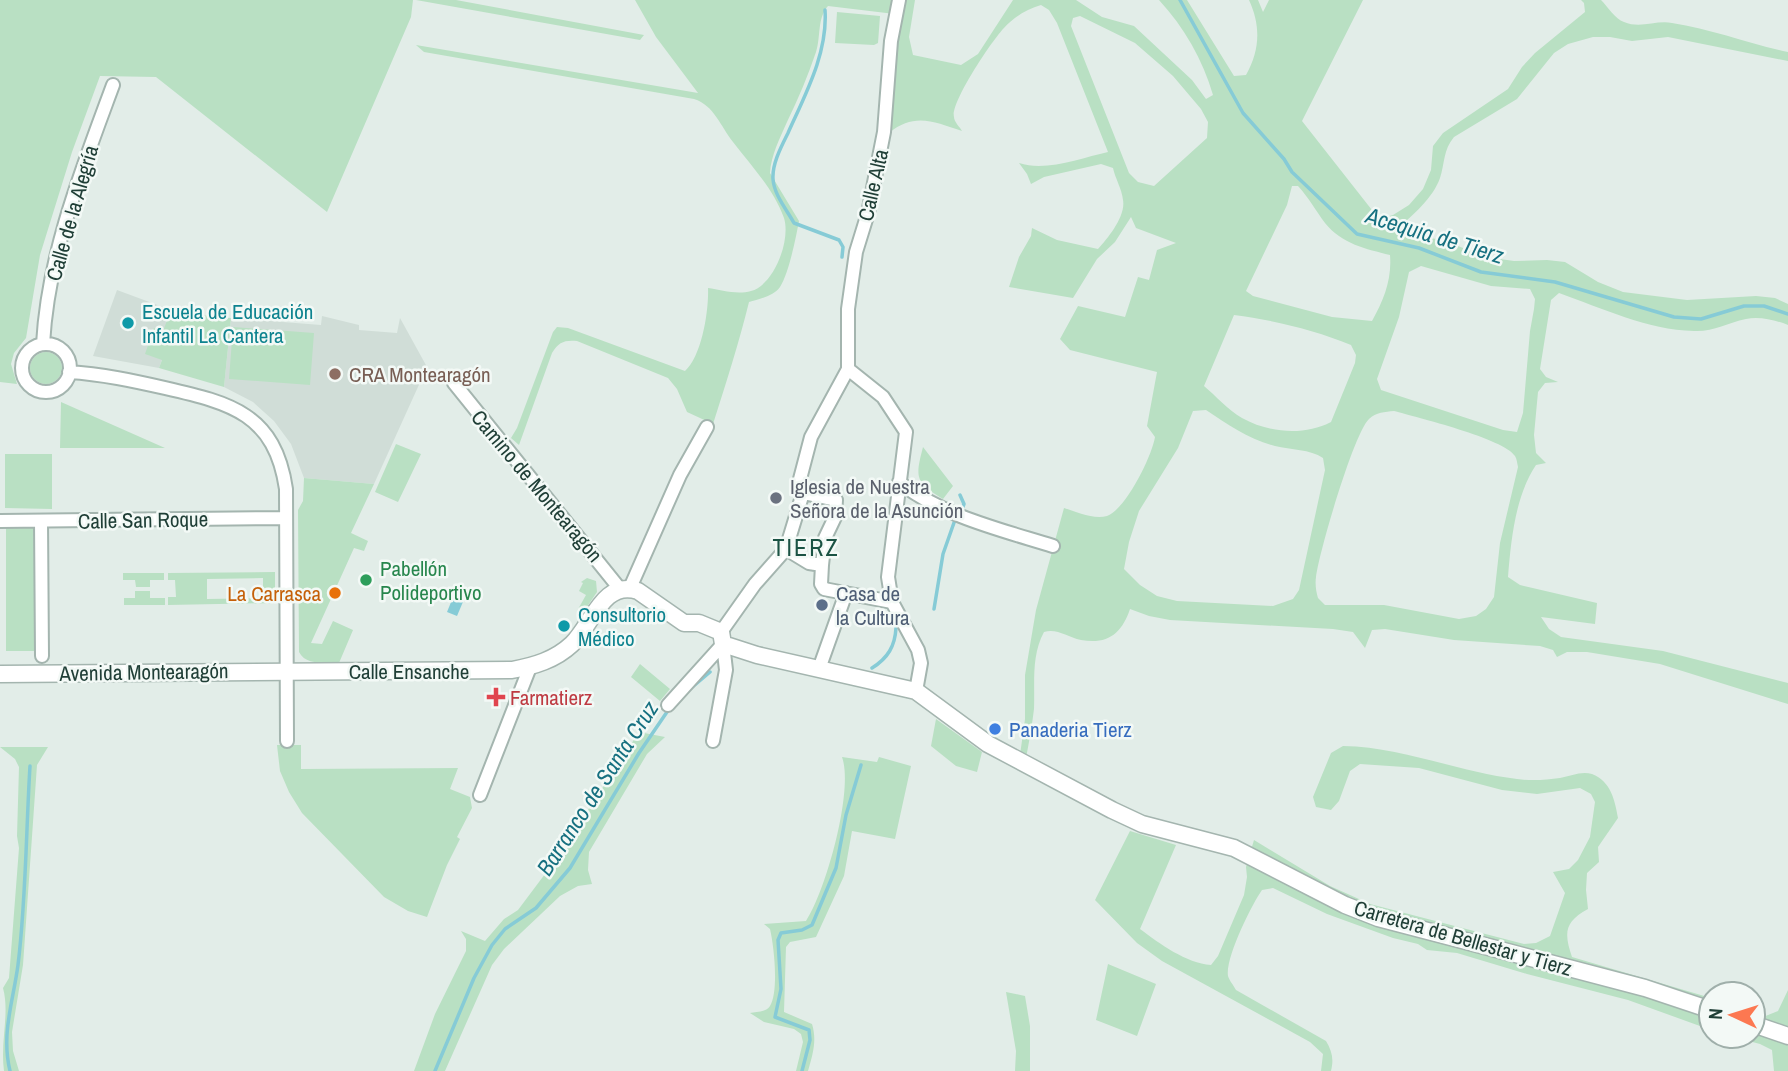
<svg xmlns="http://www.w3.org/2000/svg" width="1788" height="1071" font-family="'Archivo Narrow',sans-serif">
<rect width="100%" height="100%" fill="#e2ede8"/>
<path fill="#d0ddd7" d="M117 290 179 313 159 368 93 356Z
M322 316 359 325V330L397 333 400 318 427 367 374 484 304 478 291 444 274 421 253 402 224 387 231 318 321 325Z"/>
<path fill="#b9e0c3" fill-rule="evenodd" d="M0 0H413L411 17 327 212 156 77 100 76 72 152 40 255 26 338 14 353 11 364 17 384 0 382Z
M416 0H456L644 35 640 40Z
M635 0H915L909 37 913 55 961 65 978 54 1013 0H1076L1102 17 1134 26 1192 80 1206 99 1213 95C1203 60 1184 27 1159 0H1187L1234 76 1246 75C1260 50 1261 26 1249 0H1258L1263 12 1269 0H1363L1302 121 1379 219 1393 215 1409 205 1423 189 1431 170 1433 146 1443 133 1508 89 1522 67 1535 53 1585 12 1584 3 1581 0H1601C1608 7 1615 19 1624 22 1640 29 1656 20 1672 23 1712 29 1749 44 1788 52V61L1668 37 1632 41 1610 37H1593L1568 44 1554 53 1517 99 1454 137C1443 150 1445 163 1440 178 1433 198 1413 215 1397 229L1424 238 1440 239 1486 257 1514 261 1547 260 1565 262 1598 282 1623 292 1687 300 1756 296 1775 298 1788 304V325C1775 320 1759 316 1746 319 1727 323 1713 332 1694 331 1647 330 1602 308 1559 293L1551 300 1540 369 1546 377 1558 382 1545 383 1538 392 1534 435 1536 453 1546 463 1536 465C1515 496 1511 541 1508 577L1520 585 1597 603 1595 624 1541 617 1549 629 1561 637 1663 651 1788 683V704L1660 664 1587 652H1567L1557 657 1553 650 1540 646 1454 640 1385 629 1372 630 1365 648 1353 632 1333 629 1170 620 1149 616 1130 609C1122 633 1108 645 1081 640 1067 637 1057 628 1044 632 1031 656 1035 683 1034 709 1032 726 1029 742 1026 758L1020 755 1025 719V675L1036 610 1064 508C1077 512 1094 520 1107 516 1126 509 1152 456 1155 437L1147 426 1157 372 1070 350 1060 339 1078 306 1125 317 1138 277 1149 280 1157 250 1176 243 1136 228 1131 217 1115 242 1097 259 1073 298 1009 287 1019 257 1031 236 1032 228 1057 240 1098 249C1108 238 1126 216 1123 200 1122 189 1115 178 1113 168L1101 164 1044 177 1031 184 1027 174 1019 163C1046 172 1081 158 1108 152L1057 23 1049 10 1041 5C1027 9 1014 17 1004 28 993 39 950 103 954 117 954 122 960 127 962 131 934 122 915 112 889 133L895 55 903 15 828 6C817 18 821 37 816 52 808 76 798 99 787 122 780 138 771 155 770 173L799 221C796 237 789 273 780 287 774 296 759 299 749 302 739 343 726 383 713 424L687 412 677 389 668 378 577 341C564 340 559 342 552 353L519 445 511 438 517 428 553 332 557 327 568 328 685 371C702 356 709 310 708 288 721 290 737 295 751 291 774 285 791 240 784 218 773 188 752 167 733 142 721 127 714 105 694 99L424 52 416 45 698 93 656 37ZM1080 16 1135 43 1173 76 1201 109 1208 122 1207 138 1154 186 1138 182 1129 173 1071 26 1073 18ZM1292 186H1298C1309 198 1316 211 1325 223 1342 244 1366 249 1390 255 1392 279 1384 300 1372 321L1332 317 1253 296 1246 291 1287 205ZM1421 266 1491 286 1530 289 1535 299 1534 309 1530 331 1523 413 1517 432 1503 430 1381 390 1377 379 1399 317 1409 272ZM1234 315C1273 320 1315 330 1351 345L1356 355 1355 363 1331 422C1304 436 1269 433 1242 418 1228 410 1216 396 1204 386ZM1206 410C1228 425 1249 439 1275 446 1291 450 1310 449 1323 458L1325 470 1299 590 1293 599 1273 606 1177 601 1157 596 1140 585 1124 569 1129 542 1139 511 1178 448 1193 411ZM1394 411C1416 417 1505 439 1515 456 1517 459 1517 463 1518 467L1500 543 1494 597 1486 609 1476 616 1459 619 1384 605H1325L1318 598C1316 591 1315 584 1316 577 1319 552 1354 433 1369 419 1376 412 1385 412 1394 411Z
M837 12 880 16 878 43 874 45 835 43Z
M171 310 179 313 231 318 224 387 159 368 162 360 145 354 154 328 163 331Z
M233 327 314 333 310 385 229 379Z
M30 368a16 16 0 1 1 32 0a16 16 0 1 1-32 0Z
M61 402 165 448H60Z
M396 444 421 454 398 502 375 492Z
M923 447 953 486 943 499C915 482 915 478 923 447Z
M5 454H52V509L5 508Z
M304 478 374 484 351 533 368 541 364 551 354 548 311 643 322 644 333 621 353 630 339 663C325 662 306 666 299 652L298 510 303 501Z
M35 527V651H6V528Z
M275 572V603L168 605V597H176L175 580H168V573ZM263 578V598L207 599V579Z
M123 573H164V580H150V587H136L135 580H123Z
M587 578 596 581 597 592 582 614 577 611 586 595 579 591 583 583 581 582Z
M135 591H150V598H165V605H124V598H135Z
M640 664 670 689 660 701 631 677Z
M936 719 982 752 977 772 956 766 931 746Z
M639 732 665 737 647 754 589 852 588 870 592 884 578 886 560 896 504 949 492 965 445 1071H414L435 1014 466 951V939L461 931 485 941 504 919 518 910 554 862Z
M277 745H301V769L458 768 450 789 470 797 472 808 457 837 460 839 447 865 427 917 408 911 384 897 302 813 289 792 280 771Z
M1343 746C1403 747 1458 772 1517 779 1531 781 1546 780 1560 778 1571 776 1581 771 1592 774 1611 781 1615 801 1618 818L1598 847 1599 862 1587 873 1586 890 1588 909C1564 922 1564 933 1572 957L1711 998V1030L1628 1000 1527 974 1457 953 1427 950 1418 944 1393 938 1327 914 1273 888 1262 890C1252 904 1225 958 1228 976 1229 980 1234 986 1236 990L1326 1041C1332 1051 1334 1059 1331 1071H1321L1323 1054 1310 1042 1162 961 1137 943 1095 900 1130 831 1176 845 1140 929C1160 944 1186 963 1211 965L1218 956 1244 895 1247 877 1246 867 1254 840 1330 886 1370 904 1524 944 1536 943 1550 936 1565 893 1553 872 1569 869 1578 860 1590 837 1595 802 1591 794 1580 788 1537 794 1502 790 1419 768 1360 764 1350 771 1339 801 1331 810 1316 807 1313 797 1331 753Z
M0 747H48L37 765 23 965 12 1032 13 1051 19 1071H4C0 1040 10 1014 3 988L9 978 19 848 17 836 19 767 15 759Z
M842 757 877 762 879 757 911 766 895 839 852 831 844 876 816 937 790 942 786 947 784 1012 812 1024C817 1040 813 1054 808 1071H796L803 1042 801 1034 794 1029 764 1022 750 1013C756 1012 767 1012 770 1006 779 991 774 946 770 929L764 924 806 921C826 891 854 790 842 757Z
M1108 964 1156 984 1137 1036 1096 1020Z
M1788 990V1071H1774L1772 1050 1760 1044 1730 1036H1753V1013L1763 1017 1778 1011Z
M1006 992 1025 996 1030 1026V1071H1015L1016 1051Z"/>
<path fill="#86cbd6" d="M458 585 468 590 457 616 447 612Z"/>
<g fill="none" stroke-linecap="round" stroke-linejoin="round">
<path stroke="#86cbd6" stroke-width="3.5" d="M1180 0 1243 113 1284 159 1292 172 1357 234 1419 248 1481 272 1555 282 1674 317 1701 319 1744 306H1764L1788 314
M825 10C828 53 805 95 788 133 781 147 772 164 773 179 774 195 787 210 794 223L839 240 843 247 842 257
M960 495 964 504 962 509
M934 609 943 554 956 517
M872 668C888 658 895 646 896 628
M690 689 710 672
M10 1071C1 1034 13 1002 18 965 26 901 26 831 30 766
M435 1071 474 978 492 945 505 929 536 908 570 868 639 753 669 709
M802 1071 810 1040 809 1030 775 1017 781 989 778 940 781 933 802 930 812 925 836 868 846 815 861 765"/>
<defs>
<path id="minor" d="M43 344C48 254 82 169 113 85
M22 368a24 24 0 1 1 48 0a24 24 0 1 1-48 0Z
M848 369 883 397 906 432 888 577 892 602 918 650 921 663 916 691
M69 372C102 374 134 381 165 388 231 403 275 414 286 489L287 741
M454 383 620 589
M899 482C942 516 1002 530 1053 546
M0 521 286 518
M41 521 42 656
M786 549 803 493 799 485 800 479 811 437 848 369V309L856 252 868 213 884 132 891 41 899 0
M786 549 809 563 822 565 825 538 835 517 836 500 803 493
M822 565 821 584 824 589 892 602
M630 588 680 475 707 427
M721 632 755 584 786 549
M819 669 846 593
M668 705 723 644
M713 741 726 670 723 644
M480 795 530 667"/>
<path id="tertiary" d="M0 674 512 670C534 666 555 660 572 644 592 625 603 579 638 591L684 623H699L721 632 723 644 757 655 916 691 988 744 1112 810 1142 824 1234 848 1345 905 1378 918 1645 988 1711 1010
M1753 1024 1788 1036"/>
</defs>
<use href="#minor" stroke="#a4b5af" stroke-width="16"/>
<use href="#tertiary" stroke="#a4b5af" stroke-width="19"/>
<use href="#minor" stroke="#fff" stroke-width="12"/>
<use href="#tertiary" stroke="#fff" stroke-width="16"/>
</g>
<g fill="#0f9aa8" stroke="#f3f9f6" stroke-width="2.5">
<circle cx="128" cy="323" r="7"/>
<circle cx="564" cy="626" r="7"/>
</g>
<circle fill="#8d6e63" stroke="#f3f9f6" stroke-width="2.5" cx="335" cy="374" r="7"/>
<circle fill="#6b7280" stroke="#f3f9f6" stroke-width="2.5" cx="776" cy="498" r="7"/>
<circle fill="#2e9e5b" stroke="#f3f9f6" stroke-width="2.5" cx="366" cy="580" r="7"/>
<circle fill="#e8710a" stroke="#f3f9f6" stroke-width="2.5" cx="335" cy="593" r="7"/>
<circle fill="#5c6f8a" stroke="#f3f9f6" stroke-width="2.5" cx="822" cy="605" r="7"/>
<path fill="#e0444e" stroke="#f3f9f6" stroke-width="2.5" d="M492.5 686.5h7v7h7v7h-7v7h-7v-7h-7v-7h7z"/>
<circle fill="#3f7fe0" stroke="#f3f9f6" stroke-width="2.5" cx="995" cy="729" r="7"/>
<g text-anchor="middle" dominant-baseline="central" stroke-width="5" stroke-linejoin="round" paint-order="stroke">
<g font-size="21" fill="#203f37" stroke="#f3f9f6">
<text transform="translate(873 185) rotate(-77)">Calle Alta</text>
<text transform="translate(72 213) rotate(-74)">Calle de la Alegría</text>
<text transform="translate(537 486) rotate(50)">Camino de Montearagón</text>
<text transform="translate(143 520) rotate(-1)">Calle San Roque</text>
<text x="409" y="671">Calle Ensanche</text>
<text transform="translate(144 672) rotate(-1)">Avenida Montearagón</text>
<text transform="translate(1463 938) rotate(16)">Carretera de Bellestar y Tierz</text>
</g>
<g font-size="21" fill="#0d838f" stroke="#f3f9f6" text-anchor="start">
<text x="142" y="311">Escuela de Educación<tspan x="142" dy="24">Infantil La Cantera</tspan></text>
<text x="578" y="614">Consultorio<tspan x="578" dy="24">Médico</tspan></text>
</g>
<g font-size="21" fill="#785e54" stroke="#f3f9f6" text-anchor="start">
<text x="349" y="374">CRA Montearagón</text>
</g>
<g font-size="21" fill="#5b616d" stroke="#f3f9f6" text-anchor="start">
<text x="790" y="486">Iglesia de Nuestra<tspan x="790" dy="24">Señora de la Asunción</tspan></text>
</g>
<g font-size="21" fill="#27864d" stroke="#f3f9f6" text-anchor="start">
<text x="380" y="568">Pabellón<tspan x="380" dy="24">Polideportivo</tspan></text>
</g>
<g font-size="21" fill="#c56008" stroke="#f3f9f6" text-anchor="end">
<text x="321" y="593">La Carrasca</text>
</g>
<g font-size="21" fill="#4e5e75" stroke="#f3f9f6" text-anchor="start">
<text x="836" y="593">Casa de<tspan x="836" dy="24">la Cultura</tspan></text>
</g>
<g font-size="21" fill="#be3a42" stroke="#f3f9f6" text-anchor="start">
<text x="510" y="697">Farmatierz</text>
</g>
<g font-size="21" fill="#366cbe" stroke="#f3f9f6" text-anchor="start">
<text x="1009" y="729">Panaderia Tierz</text>
</g>
<g font-size="23" font-style="italic" fill="#167080" stroke="#f3f9f6">
<text transform="translate(1435 235) rotate(17)">Acequia de Tierz</text>
<text transform="translate(597 788) rotate(-57)">Barranco de Santa Cruz</text>
</g>
<g font-size="24" letter-spacing="2" fill="#1b5344" stroke="#f3f9f6">
<text x="806" y="547">TIERZ</text>
</g>
</g>
<g transform="translate(1732 1015) rotate(274)"><circle r="33" fill="#f3f9f6" stroke="#9fafaa" stroke-width="2"/>
<path d="M0-5L12 26L0 18L-12 26Z" fill="#fc7851"/>
<text y="-10" font-size="19" font-weight="bold" text-anchor="middle" fill="#203f37">N</text>
</g>
</svg>
